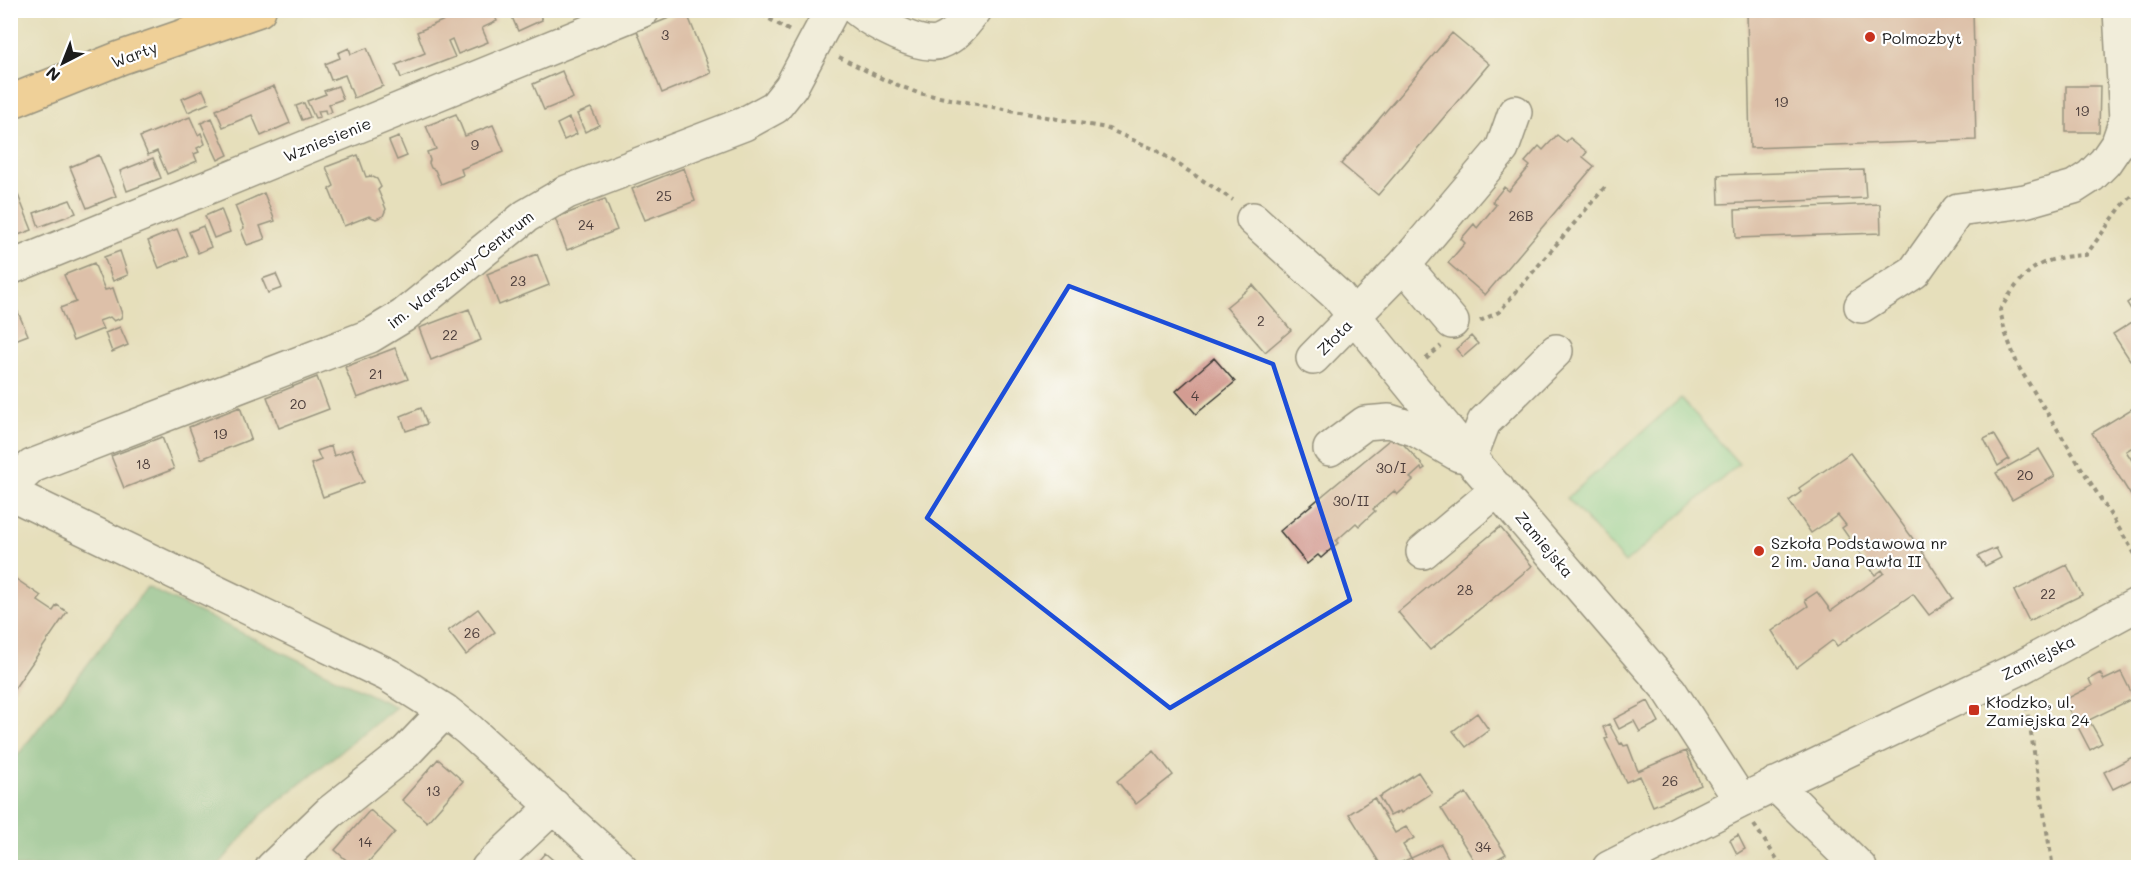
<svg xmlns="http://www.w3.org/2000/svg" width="2149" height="878" font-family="Mali,sans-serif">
<rect width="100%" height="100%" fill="#fff"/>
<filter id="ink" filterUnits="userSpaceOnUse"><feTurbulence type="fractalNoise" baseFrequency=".0167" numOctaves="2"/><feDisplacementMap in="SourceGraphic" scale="12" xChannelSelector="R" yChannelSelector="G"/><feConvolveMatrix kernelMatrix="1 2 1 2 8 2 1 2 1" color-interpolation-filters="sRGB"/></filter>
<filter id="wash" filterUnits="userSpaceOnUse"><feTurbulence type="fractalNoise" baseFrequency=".008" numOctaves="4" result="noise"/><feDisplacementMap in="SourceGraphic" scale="24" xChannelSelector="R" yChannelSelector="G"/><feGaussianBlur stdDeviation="1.35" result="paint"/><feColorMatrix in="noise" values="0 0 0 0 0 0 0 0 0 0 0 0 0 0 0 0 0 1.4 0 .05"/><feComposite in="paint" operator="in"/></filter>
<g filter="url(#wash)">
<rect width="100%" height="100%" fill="#e6dfbb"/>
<path fill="#80d99e" stroke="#4e7a5d" stroke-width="1.5" d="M1681 398 1739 464 1625 563 1567 498Z"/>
<path fill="#68b985" stroke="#426a50" stroke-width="1.5" d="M147 587 396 707 260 816 217 867H11V764Z"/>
<g id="blocks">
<path fill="#d39c92" d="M467 10H492L497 21 482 28 488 42 458 54 452 39 448 41 455 57 401 78 396 65 425 53 417 32Z
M527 10H538L542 20 518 31 512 17Z
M1747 10H1973L1976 140 1750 148Z
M686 11 711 73 662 93 637 31Z
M1452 33 1489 64 1378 195 1341 164Z
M349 48 351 54 367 48 383 86 354 98 345 75 331 80 325 64 340 58 338 53Z
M562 71 573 98 544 110 533 84Z
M274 86 290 123 261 136 252 115 223 127 216 110Z
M338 86 343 99 329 104 332 112 326 114 325 110 318 111 320 117 315 118 307 101 326 94 324 91Z
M2066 86H2100L2099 132H2066Z
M203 90 209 103 188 112 182 99Z
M304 103 310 117 302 120 296 106Z
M591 108 599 125 585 132 577 114Z
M456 114 465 136 493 125 504 151 461 169 463 175 441 184 435 170 431 168 429 163 430 160 427 152 436 149 426 126Z
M190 117 198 135 201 133 205 144 197 148 199 152 194 154 197 161 167 174 157 151 148 155 140 137Z
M212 118 228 155 218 160 201 123Z
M569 118 577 134 564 140 557 124Z
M1557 135 1566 142 1570 138 1587 152 1583 157 1594 166 1485 295 1448 263 1465 243 1461 239 1474 224 1477 228 1496 205 1492 202 1504 187 1509 191 1530 166 1525 162 1539 146 1543 150Z
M399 137 407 156 397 160 389 141Z
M99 155 116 196 87 208 70 167Z
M358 155 366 177 371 176 377 179 381 187 378 190 386 209 383 216 376 219 369 216 344 226 329 189 334 186 326 167Z
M153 158 161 178 127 191 120 171Z
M684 168 695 201 645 220 632 189Z
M1864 170 1866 198 1719 204 1718 175Z
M16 190 32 230 10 238V193Z
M264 193 275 221 260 226 265 239 247 245 241 230 244 228 235 206Z
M605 199 617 230 567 250 555 218Z
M70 200 76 213 39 227 34 213Z
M1880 204 1881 233 1736 238 1735 210Z
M221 209 230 232 214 238 205 216Z
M203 226 211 247 198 253 189 232Z
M177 229 188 256 159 268 148 241Z
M120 251 128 275 113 281 104 257Z
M537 254 549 285 499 305 487 274Z
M94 263 105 290 113 288 122 314 121 318 114 321 110 317 99 321 103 329 73 341 60 308 76 302 64 275Z
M276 274 282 288 268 293 262 279Z
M1253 285 1291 330 1265 352 1226 307Z
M10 294 28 335 10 342Z
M2138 295V354L2130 360 2113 334 2137 319 2127 303Z
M469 309 481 340 431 360 419 328Z
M120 327 128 345 112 352 105 333Z
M1471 336 1478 344 1463 357 1456 349Z
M395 348 408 379 357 398 345 367Z
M1214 358 1235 382 1196 414 1176 391Z
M317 377 329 409 279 428 267 397Z
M240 407 251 439 201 459 189 427Z
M421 408 427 424 406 431 401 416Z
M2133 408 2138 417V444L2126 451 2138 470V507L2092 433Z
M1994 434 2009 459 1998 466 1984 439Z
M1395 435 1425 468 1422 470 1421 468 1410 478 1413 480 1397 495 1394 491 1373 509 1375 511 1359 526 1356 523 1336 541 1338 543 1321 558 1318 555 1307 564 1280 531Z
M162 437 174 469 124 488 111 456Z
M331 446 334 456 352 449 364 482 323 497 311 464 321 460 317 451Z
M2039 449 2055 476 2012 500 1996 473Z
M1850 453 1919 547 1953 598 1929 615 1913 594 1837 646 1833 640 1796 668 1772 631 1808 606 1805 600 1817 592 1831 611 1884 573 1882 570 1875 575 1842 528 1846 525 1838 515 1811 533 1789 501 1801 492 1799 488Z
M1500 527 1532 566 1430 650 1398 612Z
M1996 548 2001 558 1985 566 1978 556Z
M2067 565 2082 595 2029 621 2014 591Z
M10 575 41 596 38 601 53 611 57 605 67 612 10 695Z
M478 609 495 632 466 655 448 631Z
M2121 672 2134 698 2089 720 2102 743 2090 750 2064 700 2092 686 2089 679 2100 673 2104 680Z
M1648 701 1659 722 1640 732 1634 721 1619 729 1614 719Z
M1477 713 1489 730 1466 747 1453 731Z
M1609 724 1620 744 1622 743 1624 746 1628 745 1638 771 1686 751 1701 785 1653 806 1640 776 1626 782 1605 739 1608 738 1603 727Z
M1154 751 1173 775 1136 804 1117 781Z
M2138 754V784L2135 778 2113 789 2104 772Z
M438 759 463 781 427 822 402 800Z
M1418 772 1432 793 1401 813 1400 811 1390 816 1379 797Z
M1466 793 1506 854 1484 867H1478L1441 808Z
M1374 798 1395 833 1406 827 1414 838 1403 845 1411 858 1391 867H1382L1349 814Z
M370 810 395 832 364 867H354L335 850Z
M1738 835 1745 849 1737 854 1730 840Z
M1441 844 1453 867H1416L1411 858Z
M545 853 561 867H533Z"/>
</g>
</g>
<g filter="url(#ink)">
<use href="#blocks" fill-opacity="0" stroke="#3a3934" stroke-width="1.5"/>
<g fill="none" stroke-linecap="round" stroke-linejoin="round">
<defs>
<path id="minor" d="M858 10C873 22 922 50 940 42 956 36 965 23 975 10
M1253 219 1338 296 1470 458 1670 691 1741 801
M1404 265 1452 322
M10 268 643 10
M1861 306 1914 272 1958 210 2025 201 2074 187 2091 176 2105 162 2118 143 2126 120 2120 10
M1313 358 1404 265 1502 149 1515 112
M1330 449 1365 423 1389 421 1414 429 1459 455
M1470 458 1484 422 1556 351
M10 487 32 466 370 336 403 316 526 216 567 192 744 124 775 107 791 87 832 10
M10 493 388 675 445 711 469 730 621 868
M1423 552 1498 489
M1775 784 1860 868
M272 868 329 813 406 752 445 711
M488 868 554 806
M1609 868 1741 801 2016 670 2138 604"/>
<path id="major" d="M10 102 120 58 259 10"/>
</defs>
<use href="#minor" stroke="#3a3934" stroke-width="36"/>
<use href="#major" stroke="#3a3934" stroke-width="36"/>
<path stroke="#3a3934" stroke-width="4" stroke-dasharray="4.5 4.5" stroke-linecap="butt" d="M754 10 790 31
M839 57 885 80 918 93 1106 128 1156 150 1233 200
M2138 190 2121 207 2086 255C2038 257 2024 270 2000 310L2005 332 2018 366 2138 559
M1480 321 1499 312 1605 187
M1426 359 1441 346
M2025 697 2053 868
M1754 825 1779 862 1785 868"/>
<use href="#minor" stroke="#fff" stroke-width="33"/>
<use href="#major" stroke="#fabe6d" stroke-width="33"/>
</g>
</g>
<path d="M0 0H2149V878H0ZM1069 286 1273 364 1350 600 1170 708 927 518Z" fill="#e6dfbb" fill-opacity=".55" fill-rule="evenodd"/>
<path fill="none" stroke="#1d4ed8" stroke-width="4.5" stroke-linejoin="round" d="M1069 286 1273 364 1350 600 1170 708 927 518Z"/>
<g fill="#c8321e" stroke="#fff" stroke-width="2">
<circle cx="1870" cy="37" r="6"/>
<circle cx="1759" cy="551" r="6"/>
<rect x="1968" y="704" width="12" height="12" rx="3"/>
</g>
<g text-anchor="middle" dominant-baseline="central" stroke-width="4.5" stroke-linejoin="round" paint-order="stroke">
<g font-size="14" fill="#4a3c3a">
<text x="665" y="34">3</text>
<text x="1781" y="101">19</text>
<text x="2082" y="110">19</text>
<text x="475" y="144">9</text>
<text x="664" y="195">25</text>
<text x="1521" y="215">26B</text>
<text x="586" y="224">24</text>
<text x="518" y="280">23</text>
<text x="1261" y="320">2</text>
<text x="450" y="334">22</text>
<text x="376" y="373">21</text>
<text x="1195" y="395">4</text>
<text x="298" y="403">20</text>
<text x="220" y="433">19</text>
<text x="143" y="463">18</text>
<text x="1391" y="467">30/I</text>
<text x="2025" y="474">20</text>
<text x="1351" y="500">30/II</text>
<text x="1465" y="589">28</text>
<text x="2048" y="593">22</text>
<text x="472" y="632">26</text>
<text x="1670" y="780">26</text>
<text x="433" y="790">13</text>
<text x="365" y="841">14</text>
<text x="1483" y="846">34</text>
</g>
<g font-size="16" fill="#1c1c1c" stroke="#fff" text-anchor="start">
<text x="1882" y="37">Polmozbyt</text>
<text x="1771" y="542">Szkoła Podstawowa nr<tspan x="1771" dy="18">2 im. Jana Pawła II</tspan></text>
<text x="1986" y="701">Kłodzko, ul.<tspan x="1986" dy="18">Zamiejska 24</tspan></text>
</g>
<g font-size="16" fill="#1c1c1c" stroke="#fff">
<text transform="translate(134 54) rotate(-20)">Warty</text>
<text transform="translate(327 139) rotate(-22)">Wzniesienie</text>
<text transform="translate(460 269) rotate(-38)">im. Warszawy-Centrum</text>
<text transform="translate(1334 337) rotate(-46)">Złota</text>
<text transform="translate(1545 544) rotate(50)">Zamiejska</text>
<text transform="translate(2038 657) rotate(-27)">Zamiejska</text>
</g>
</g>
<rect width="2149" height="878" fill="none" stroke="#fff" stroke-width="36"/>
<g transform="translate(63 63) rotate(222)" stroke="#ffffff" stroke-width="4.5" paint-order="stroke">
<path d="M0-4.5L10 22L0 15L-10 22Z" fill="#1c1c1c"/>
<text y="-9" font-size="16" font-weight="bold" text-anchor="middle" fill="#1c1c1c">N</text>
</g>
</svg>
